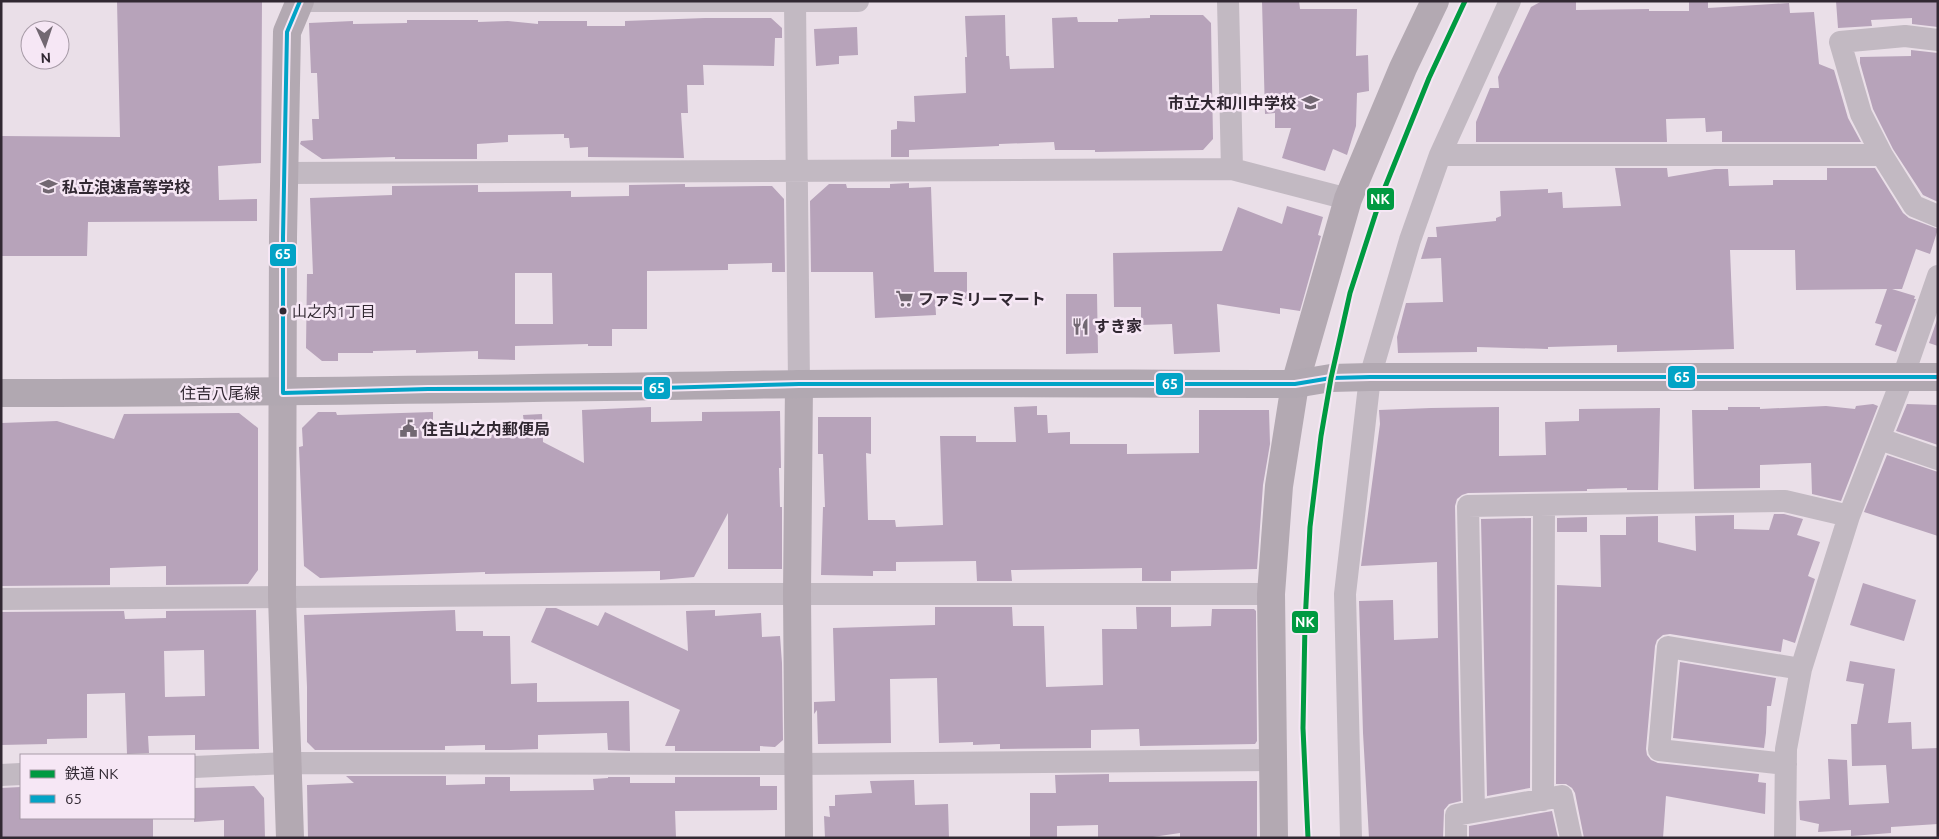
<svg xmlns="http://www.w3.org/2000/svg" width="1939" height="839" font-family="Ubuntu,'Noto Sans JP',sans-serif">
<rect width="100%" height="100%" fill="#eadfe8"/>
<path fill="#b7a3ba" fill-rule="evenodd" d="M117 1H262L261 163 218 166 219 200 257 199V221L88 222 87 256H1V136L120 137Z
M1262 1H1299L1300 9H1357L1356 56 1368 55 1369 91 1357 93 1356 126 1347 155 1333 149 1325 171 1282 158 1291 128H1275V113L1265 114Z
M1542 1H1576V10L1649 9V11H1689V1H1708V8L1789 3 1790 13 1814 12 1819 64 1834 70 1848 118 1861 142H1722V131L1706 132 1705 118 1666 119 1667 142H1476V122L1490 88H1499L1498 77 1531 7Z
M1836 1H1938V27L1912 24V18L1871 20 1872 26 1838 28Z
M1005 15 1006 56H1009L1010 69 1054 68 1052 18 1077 17 1078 22H1118V19L1150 18V15H1203L1211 23 1213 139 1203 150 1095 152V150H1055L1054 142 999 144V146L909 150V157H891V130L897 129V121L915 122 914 96 966 93 965 57H967L965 16Z
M705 18H771L782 28V38H775L774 66 703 65 704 85H687L688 113H681L684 158 588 157V147L570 148 569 138H564V134L508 135V142L477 144V159H395V157L322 159 300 144 301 141 313 140 312 119H319L317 73H311L309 23 353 21V24L407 23V20H478V22L508 21 538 24V21H587V26H625V21Z
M857 27 858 55 839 56V64L816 66 814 29Z
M1911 50 1938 53V202L1923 195 1893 149 1873 109 1860 63V57L1911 56Z
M1615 168H1667L1668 177 1715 169H1728L1729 186 1773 185V180H1827V168H1875L1903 213 1909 218 1938 229 1930 254 1916 249 1902 289H1892L1915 296 1914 299H1916L1896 352 1875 345 1882 325 1875 323 1887 289 1796 290 1795 250H1730L1734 349 1617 352V345L1548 347V349L1477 347V352L1398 353 1397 337 1406 303 1443 302 1441 258 1421 259 1428 237H1437L1436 227 1496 221V218L1501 216 1500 191 1548 189V193L1562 192 1563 208 1621 206Z
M909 183V188L931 187 934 272H967V299H935L936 315 875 318 873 272H811L810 201 829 184H846L847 188H890V184Z
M685 184V187L772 186 784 199 785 272H772V263L728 264V270L647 271V329H612V346H588V344L515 346V360L478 359V351L416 353V350L373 351V353H338V361H322L306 348 307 274H313L310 198 392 195V186L478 185V192L571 191V197L629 196V185ZM515 273H552L553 324H515Z
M1287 206 1323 217 1318 235 1321 236 1300 311 1280 308V314L1217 304 1220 352 1174 354 1172 324 1141 325V307H1114L1113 253 1222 251 1238 207 1282 224Z
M1066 294H1097L1098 353 1066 354Z
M1938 317V346L1929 343Z
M1873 404 1878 406 1841 501 1812 494 1811 463 1760 465V488L1694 489 1692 410H1728V407H1760V409L1826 406 1855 409 1856 406Z
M1907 404 1938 405V445L1896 431Z
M1037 406V415H1047L1048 433 1070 432V444H1127V454L1199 453V410H1269L1270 444 1263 485 1257 569 1171 571V581H1142V568L1011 570 1012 581H977L976 561 896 562V571H873V576L821 575 823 507H825L823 454H818V417H871V454L866 453 868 520H895L896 527 943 525 940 436H976V442H1016L1014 407Z
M651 407V422L702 421V412L780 411 781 468H779L780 507H782V569H728V513L694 577 660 580V571L485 574V572L320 578 304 566 299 447 303 446 302 428 318 412H336L337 415 433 412V428L481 427V425L524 423 523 415 542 414 543 442 584 463 582 410Z
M1499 407V456L1546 455 1545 422 1579 421V409L1660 408 1658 490H1627V488L1587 489V491L1468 493 1462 495 1457 499 1455 506 1461 801 1449 804 1444 810 1443 838H1369L1363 733 1359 601 1393 600 1394 640 1438 638 1437 562 1361 566 1380 424 1379 410 1431 408Z
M239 413 258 428V570L248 584 166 585V566L110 568V585L1 586V423L57 421 114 439 124 414Z
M1887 455 1938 472V536L1864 512Z
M1774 514H1784L1803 519 1797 535 1820 542 1808 576 1815 579 1795 643 1783 639 1781 652 1670 634 1663 635 1657 640 1655 646 1646 749 1647 755 1651 760 1658 763 1759 774 1758 782 1766 783 1765 814 1666 796 1663 838H1584L1575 793 1572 788 1566 784H1556L1557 585 1601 587 1600 535H1626V517L1658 516V542L1696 551 1695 516 1734 515V529L1769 530Z
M1587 517V532H1557V518Z
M1531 518 1530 788 1487 796 1481 519Z
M1863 583 1916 600 1904 641 1850 625Z
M935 607H1012L1013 626H1044L1046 687 1103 685 1102 629H1137L1136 607H1171V627L1211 626 1212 609H1254L1256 611 1257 741 1255 744 1140 746 1139 729 1091 730V748L1000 749V744L973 745V742L939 743 937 678 890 679 891 743 818 744 817 710 814 714V702L835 701 833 628 935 625Z
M546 608H556L598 626 605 612 688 651 686 611 715 610V616L761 613 762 637 780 636 782 663 783 740 775 747 760 746V751H675V746H665L680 710 531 642Z
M256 610 259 749 195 750V735L148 736 149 753 127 754 125 693 87 694V738L47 739V744L1 745V612L124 611 125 619 166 618V611ZM204 650 205 696 165 697 164 651Z
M455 610 456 631H483V636H510L511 684 537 683V702L629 701 630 751 608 750 607 733 538 735V749L510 750H485V745L445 746V750H315L307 742V687L304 615Z
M1850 661 1895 669 1888 723 1911 722 1912 749 1938 748V824L1891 827V833L1851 836V830L1818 832 1819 824 1800 820 1799 801 1830 799 1828 759 1847 760 1849 805 1889 803 1886 765 1852 766 1851 724H1857L1864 684 1846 681Z
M1680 662 1776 678 1771 706H1767L1766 733 1764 748 1673 738Z
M1109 774V782L1257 781V838H1180V833L1146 838H1098V825L1057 826V838H1030V793H1056L1055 775Z
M346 776H446V785L485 784V777H510V791L594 790 593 779 608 778V777H630V783H675V777H760V786H777V810L675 811 676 838H308L307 785 354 783Z
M914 780 915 805 948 804 949 838H825L824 816 830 817 829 806H835V795L872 793 870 781Z
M254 786 264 798 265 838H224V820L194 822V788Z
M21 787V818H153V838H1V788Z
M1552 811 1558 838H1469V826Z"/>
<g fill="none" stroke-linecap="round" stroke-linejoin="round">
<path stroke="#c2b9c2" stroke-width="22" d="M300 1H858
M795 1 799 384
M1228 1 1232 169
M1440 155 1510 1
M1882 155 1861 114 1840 42 1905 36 1938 40
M284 173 1232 169 1348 199
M1880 439 1938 459
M1 599 696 594H1271
M1786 764 1659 750 1668 647 1801 669
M194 767 288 763 798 764 1272 760
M1 775 21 774
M1543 800 1544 505
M1474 811 1468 506 1785 501 1849 516
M1351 838 1345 594 1370 377 1410 240 1440 155H1882L1914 206 1938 216
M1456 838V815L1562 796 1571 838
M1785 838 1786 749 1801 669 1849 516 1903 377 1938 276"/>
<path stroke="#b3a9b2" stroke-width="28" d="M290 838 282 597 283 237 287 32 300 1
M799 838 797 594 799 384
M1274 838 1271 594 1279 486 1295 384 1348 199 1403 68 1435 1"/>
<path stroke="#b1a8b1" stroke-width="28" d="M1 393C268 393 534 388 801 384 966 382 1130 384 1295 384L1331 378 1370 377H1938"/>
<defs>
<path id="bus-1" d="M300 1 287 32 283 237V393L428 389 660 388 799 384H1295L1331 378 1370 377H1938"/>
</defs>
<use href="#bus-1" stroke="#f6e7f5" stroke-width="8"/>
<use href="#bus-1" stroke="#02a3c6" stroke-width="4"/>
<defs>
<path id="rail-1" d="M1308 838 1303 728 1305 623 1310 527 1321 436 1331 378 1350 293 1381 197 1429 78 1465 1"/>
</defs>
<use href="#rail-1" stroke="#f6e7f5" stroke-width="9"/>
<use href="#rail-1" stroke="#009a41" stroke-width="5"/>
</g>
<defs>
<symbol id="school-bare" viewBox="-9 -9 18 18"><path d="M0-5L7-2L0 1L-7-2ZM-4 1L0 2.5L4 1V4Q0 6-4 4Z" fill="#726872" stroke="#f6e7f5" stroke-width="2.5" paint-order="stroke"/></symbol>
<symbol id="supermarket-bare" viewBox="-9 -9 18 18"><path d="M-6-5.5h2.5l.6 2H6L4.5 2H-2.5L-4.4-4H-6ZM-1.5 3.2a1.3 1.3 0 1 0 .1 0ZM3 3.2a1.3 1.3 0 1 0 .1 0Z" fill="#726872" stroke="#f6e7f5" stroke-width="2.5" paint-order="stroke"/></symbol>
<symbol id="restaurant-bare" viewBox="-9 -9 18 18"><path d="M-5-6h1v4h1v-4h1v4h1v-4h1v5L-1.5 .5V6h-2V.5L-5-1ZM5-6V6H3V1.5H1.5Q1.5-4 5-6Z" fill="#726872" stroke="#f6e7f5" stroke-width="2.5" paint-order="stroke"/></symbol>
<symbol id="civic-bare" viewBox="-9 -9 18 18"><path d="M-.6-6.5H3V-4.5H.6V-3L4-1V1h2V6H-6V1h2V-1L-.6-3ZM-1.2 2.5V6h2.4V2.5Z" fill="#726872" stroke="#f6e7f5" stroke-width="2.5" paint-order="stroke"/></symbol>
</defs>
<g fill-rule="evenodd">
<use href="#school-bare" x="1298" y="90" width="25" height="25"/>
<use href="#school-bare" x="36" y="174" width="25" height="25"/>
<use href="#supermarket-bare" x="892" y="286" width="25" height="25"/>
<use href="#restaurant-bare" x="1068" y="314" width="25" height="25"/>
<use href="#civic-bare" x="396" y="416" width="25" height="25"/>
</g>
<circle fill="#312832" stroke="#f6e7f5" stroke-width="2" cx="283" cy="311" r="4.5"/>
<g text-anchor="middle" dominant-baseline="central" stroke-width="5" stroke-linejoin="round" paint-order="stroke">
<g font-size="15" fill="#312832" stroke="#f6e7f5" text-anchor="start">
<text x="292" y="311">山之内1丁目</text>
</g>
<g font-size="16" font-weight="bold" fill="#312832" stroke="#f6e7f5" text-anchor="start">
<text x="1296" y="103" text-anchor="end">市立大和川中学校</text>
<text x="62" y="187">私立浪速高等学校</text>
<text x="918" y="299">ファミリーマート</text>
<text x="1094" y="326">すき家</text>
<text x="422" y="429">住吉山之内郵便局</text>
</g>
<g font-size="16" fill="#312832" stroke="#f6e7f5">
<text x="220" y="393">住吉八尾線</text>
</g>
</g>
<g stroke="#f6e7f5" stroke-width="2">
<rect x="1366" y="187" width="29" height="24" rx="5" fill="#009a41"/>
<rect x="269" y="243" width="28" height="24" rx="5" fill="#02a3c6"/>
<rect x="1667" y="365" width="29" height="24" rx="5" fill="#02a3c6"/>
<rect x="1155" y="372" width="29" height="24" rx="5" fill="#02a3c6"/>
<rect x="643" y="376" width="28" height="24" rx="5" fill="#02a3c6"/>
<rect x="1291" y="610" width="28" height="24" rx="5" fill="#009a41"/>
</g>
<g font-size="14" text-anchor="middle" font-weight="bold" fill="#fff">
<text x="1380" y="204">NK</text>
<text x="283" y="259">65</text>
<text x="1682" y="382">65</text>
<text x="1170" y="389">65</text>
<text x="657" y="393">65</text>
<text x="1305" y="627">NK</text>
</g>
<rect width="1939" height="839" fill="none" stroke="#312832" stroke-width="5"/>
<rect x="20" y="754" width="175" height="65" fill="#f6e7f5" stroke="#a79ba7"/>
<rect x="30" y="770" width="25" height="8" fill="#009a41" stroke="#a79ba7"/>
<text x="65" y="779" font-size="15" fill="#312832">鉄道 NK</text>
<rect x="30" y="795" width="25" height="8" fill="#02a3c6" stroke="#a79ba7"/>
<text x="65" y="804" font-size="15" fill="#312832">65</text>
<g transform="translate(45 45) rotate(177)"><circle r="24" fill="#f6e7f5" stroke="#a79ba7"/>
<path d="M0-4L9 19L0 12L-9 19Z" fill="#726872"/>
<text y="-8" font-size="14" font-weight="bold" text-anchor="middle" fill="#312832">N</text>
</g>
</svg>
